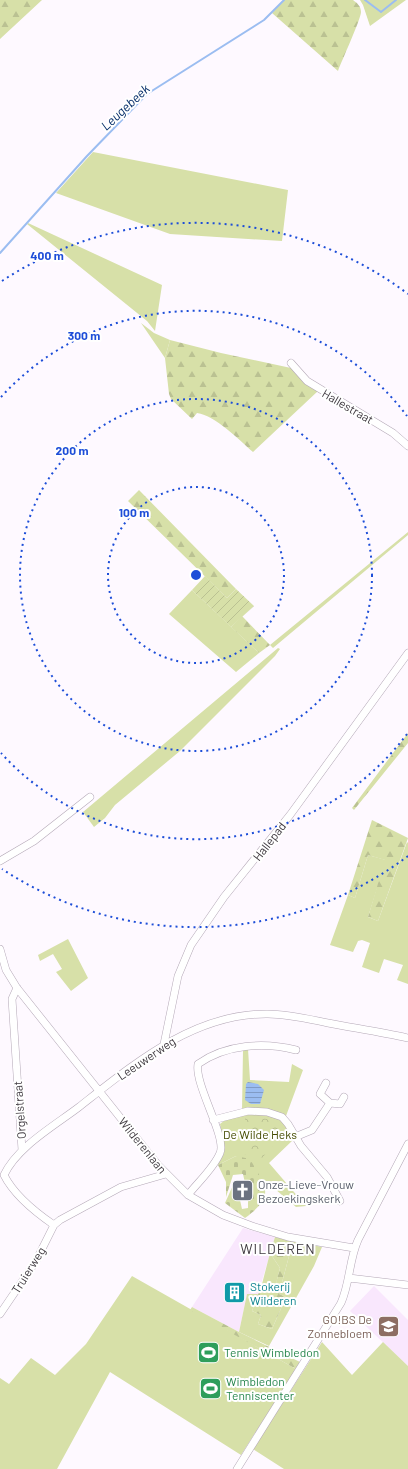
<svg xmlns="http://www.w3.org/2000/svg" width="408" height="1469" font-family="Barlow,sans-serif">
<defs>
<pattern id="forest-firs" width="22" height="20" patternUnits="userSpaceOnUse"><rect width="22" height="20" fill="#d7e0a8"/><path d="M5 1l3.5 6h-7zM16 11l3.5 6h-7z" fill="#bac192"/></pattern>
<pattern id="cemetery-stones" width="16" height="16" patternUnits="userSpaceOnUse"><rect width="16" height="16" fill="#d7e0a8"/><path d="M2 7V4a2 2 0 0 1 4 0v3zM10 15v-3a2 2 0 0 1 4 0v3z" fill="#bac192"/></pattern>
<pattern id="park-crowns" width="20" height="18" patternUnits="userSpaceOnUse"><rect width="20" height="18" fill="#d7e0a8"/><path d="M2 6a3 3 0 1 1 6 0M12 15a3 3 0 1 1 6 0" fill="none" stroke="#bac192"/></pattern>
<pattern id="garden-furrows" width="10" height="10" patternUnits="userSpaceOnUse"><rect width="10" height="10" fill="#d7e0a8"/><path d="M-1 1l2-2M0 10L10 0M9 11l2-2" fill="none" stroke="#bac192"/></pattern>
<pattern id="water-rules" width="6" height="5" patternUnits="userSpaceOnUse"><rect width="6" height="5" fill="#9bbdf1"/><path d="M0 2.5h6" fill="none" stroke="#809bc5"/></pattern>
</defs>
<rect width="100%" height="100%" fill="#fef9ff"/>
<path fill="#f9e7fd" d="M243 1228 275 1237 258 1294H247L239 1332 192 1307Z
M374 1286 408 1320V1366L350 1311Z"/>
<path fill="#d7e0a8" d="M360 0H406L370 26 363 5Z
M93 152 288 190 282 241 170 234 56 193Z
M28 223 162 285 155 331 147 321 27 224Z
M141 323 154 333 170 340 165 358Z
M408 532V535L273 648 270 645Z
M192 590 259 653 236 672 169 614Z
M278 648 280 649 275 656 180 751 115 805 105 818 94 827 83 812Z
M407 842 408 843V984L397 980 403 965 384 959 379 973 362 967 370 943 362 940 358 941 353 952 330 945 348 895 355 898 368 855 386 860 368 917 378 921Z
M68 939 88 978 71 991 56 972 62 969 53 954 40 961 38 955Z
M248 1049 250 1080 289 1082 292 1064 303 1070 286 1116 242 1110 243 1050Z
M249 1114C276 1116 281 1114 293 1140L269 1163 306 1206 296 1207 275 1189 264 1184 236 1156 218 1165 216 1162 224 1147 220 1124 225 1120Z
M293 1241 322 1247 314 1266 269 1346 239 1332 247 1294H258L252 1311 261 1315 258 1324 272 1329 286 1297 279 1294Z
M270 1253 280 1268 275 1288 262 1284Z
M132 1276 296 1369 241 1455 110 1372 57 1469H0V1378L9 1384 31 1358 55 1375 86 1344Z
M322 1342 352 1375 383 1342 408 1366V1469H284L253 1449Z"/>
<path fill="url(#forest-firs)" d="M0 0H42L0 39Z
M284 0H353C357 3 361 6 361 12 361 19 342 60 338 71L272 13Z
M170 340 221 353 291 368 318 391 253 452C238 439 216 416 197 413L192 419 171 399 169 394 165 358Z
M139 490 236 589 227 598 128 501Z
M242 616 270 645 259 653 231 627Z
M408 733V743L354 810 352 808Z
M372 820 408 838 378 921 368 917 385 860 368 855 355 898 348 895Z
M275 1237 293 1241 279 1294 286 1297 272 1329 258 1324 261 1315 252 1311 262 1284 275 1287 280 1268 270 1253Z
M192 1307 239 1332 300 1362 296 1369 190 1310Z"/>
<path fill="url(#cemetery-stones)" d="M236 1156 250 1159C266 1188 276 1195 245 1218L225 1203 234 1183 236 1182 242 1209 248 1208V1197L243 1174 233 1175 226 1197V1182L218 1165Z"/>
<path fill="url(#park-crowns)" d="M245 1118H263L282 1123 290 1133 275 1143 262 1158 244 1154Z"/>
<path fill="url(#garden-furrows)" d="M205 576 227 598 236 589 254 606 231 627 192 590Z"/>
<path fill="url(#water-rules)" d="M248 1082 258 1084 264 1090 260 1104H251L245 1100 246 1084Z"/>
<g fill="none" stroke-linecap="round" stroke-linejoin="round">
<path stroke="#9bbdf1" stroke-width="2" d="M365 0 381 12 396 0
M0 253 87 156 147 94 264 20 284 0"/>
<defs>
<path id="minor" d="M291 363 307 381 393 433 408 446
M0 861 34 841 90 797
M0 949 6 970 17 988 158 1165 188 1195 223 1215 252 1226 288 1237 354 1248
M17 988 12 999 22 1150
M164 1044 178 976 191 945 224 897 290 815 408 653
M326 1083 320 1094 330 1103 340 1104 344 1097
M213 1120 248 1111 267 1112 282 1117 288 1124 301 1146 327 1177 340 1201
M295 1137 312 1130 330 1103
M188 1195C198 1182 214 1168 220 1153 227 1137 194 1084 198 1064 226 1044 264 1042 296 1050
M54 1225C35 1212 14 1195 4 1175 17 1147 54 1126 79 1107 134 1064 194 1013 268 1014 288 1014 308 1019 328 1023 354 1028 381 1032 408 1038
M349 1278 408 1285
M0 1314 36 1261 54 1225 60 1220 121 1187 166 1174
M237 1469 341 1303C350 1283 349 1260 358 1240L408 1144"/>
</defs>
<use href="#minor" stroke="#b4a8b7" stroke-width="8"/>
<use href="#minor" stroke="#fff" stroke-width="7"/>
</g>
<g fill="none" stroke="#1d4ed8" stroke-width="2" stroke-dasharray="2 4">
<circle cx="196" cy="575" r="88"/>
<circle cx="196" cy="575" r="176"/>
<path d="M407 734A264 264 0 0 1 1 753M1 397A264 264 0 0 1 407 416"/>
<path d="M408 856A352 352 0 0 1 2 869M2 281A352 352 0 0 1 408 294"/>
</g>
<defs>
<symbol id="church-square" viewBox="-11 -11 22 22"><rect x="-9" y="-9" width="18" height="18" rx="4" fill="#6b7280" stroke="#fff"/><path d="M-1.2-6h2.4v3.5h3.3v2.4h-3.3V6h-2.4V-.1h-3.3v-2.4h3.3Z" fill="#fff"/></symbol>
<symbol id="building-square" viewBox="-11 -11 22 22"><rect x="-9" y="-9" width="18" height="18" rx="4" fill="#0f9aa8" stroke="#fff"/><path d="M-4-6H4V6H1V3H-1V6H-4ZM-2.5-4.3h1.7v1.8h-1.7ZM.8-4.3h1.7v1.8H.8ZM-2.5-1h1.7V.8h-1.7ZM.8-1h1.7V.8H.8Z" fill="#fff"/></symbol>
<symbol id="school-square" viewBox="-11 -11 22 22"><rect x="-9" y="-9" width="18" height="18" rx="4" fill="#8d6e63" stroke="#fff"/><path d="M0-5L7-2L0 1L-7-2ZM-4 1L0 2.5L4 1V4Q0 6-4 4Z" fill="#fff"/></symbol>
<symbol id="stadium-square" viewBox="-11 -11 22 22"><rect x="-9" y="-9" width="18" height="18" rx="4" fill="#2e9e5b" stroke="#fff"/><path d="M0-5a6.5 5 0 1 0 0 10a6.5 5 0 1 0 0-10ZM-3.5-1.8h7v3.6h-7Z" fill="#fff"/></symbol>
</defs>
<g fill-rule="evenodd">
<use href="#church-square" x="230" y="1178" width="25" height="25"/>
<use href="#building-square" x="222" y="1280" width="25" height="25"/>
<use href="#school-square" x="376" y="1314" width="25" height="25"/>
<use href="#stadium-square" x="196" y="1340" width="25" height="25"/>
<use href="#stadium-square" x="198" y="1376" width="25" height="25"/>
</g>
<g text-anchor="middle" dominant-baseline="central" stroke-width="4" stroke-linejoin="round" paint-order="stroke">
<g font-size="12" fill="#403b41" stroke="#fff">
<text transform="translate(348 406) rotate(30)">Hallestraat</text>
<text transform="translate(269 841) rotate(-52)">Hallepad</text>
<text transform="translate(146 1058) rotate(-34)">Leeuwerweg</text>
<text transform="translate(19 1110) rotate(-94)">Orgelstraat</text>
<text transform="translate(143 1145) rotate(51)">Wilderenlaan</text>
<text transform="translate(28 1270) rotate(-58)">Truierweg</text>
</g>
<g font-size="12" fill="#454c00" stroke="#fff">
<text x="260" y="1134">De Wilde Heks</text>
</g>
<g font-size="12" fill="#5b616d" stroke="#fff" text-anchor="start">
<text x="258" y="1184">Onze-Lieve-Vrouw<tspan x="258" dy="14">Bezoekingskerk</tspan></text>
</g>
<g font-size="12" fill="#0d838f" stroke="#fff" text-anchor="start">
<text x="250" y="1286">Stokerij<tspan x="250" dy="14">Wilderen</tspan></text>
</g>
<g font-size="12" fill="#785e54" stroke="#fff" text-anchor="end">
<text x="372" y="1319">GO!BS De<tspan x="372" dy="14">Zonnebloem</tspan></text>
</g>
<g font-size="12" fill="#27864d" stroke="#fff" text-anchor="start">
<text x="224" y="1352">Tennis Wimbledon</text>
<text x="226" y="1381">Wimbledon<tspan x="226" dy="14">Tenniscenter</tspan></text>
</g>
<g font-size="13" font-style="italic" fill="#042c68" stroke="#fff">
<text transform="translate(125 107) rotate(-43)">Leugebeek</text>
</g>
<g font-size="14" letter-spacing="1" fill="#403b41" stroke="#fff">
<text x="278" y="1248">WILDEREN</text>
</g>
</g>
<circle cx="196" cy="575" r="6" fill="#1d4ed8" stroke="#fff" stroke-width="2"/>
<g font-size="12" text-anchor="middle" font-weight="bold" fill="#1d4ed8" stroke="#fff" stroke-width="4" stroke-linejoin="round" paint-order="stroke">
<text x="47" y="260">400 m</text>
<text x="84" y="340">300 m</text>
<text x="72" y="455">200 m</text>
<text x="134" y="517">100 m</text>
</g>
</svg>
